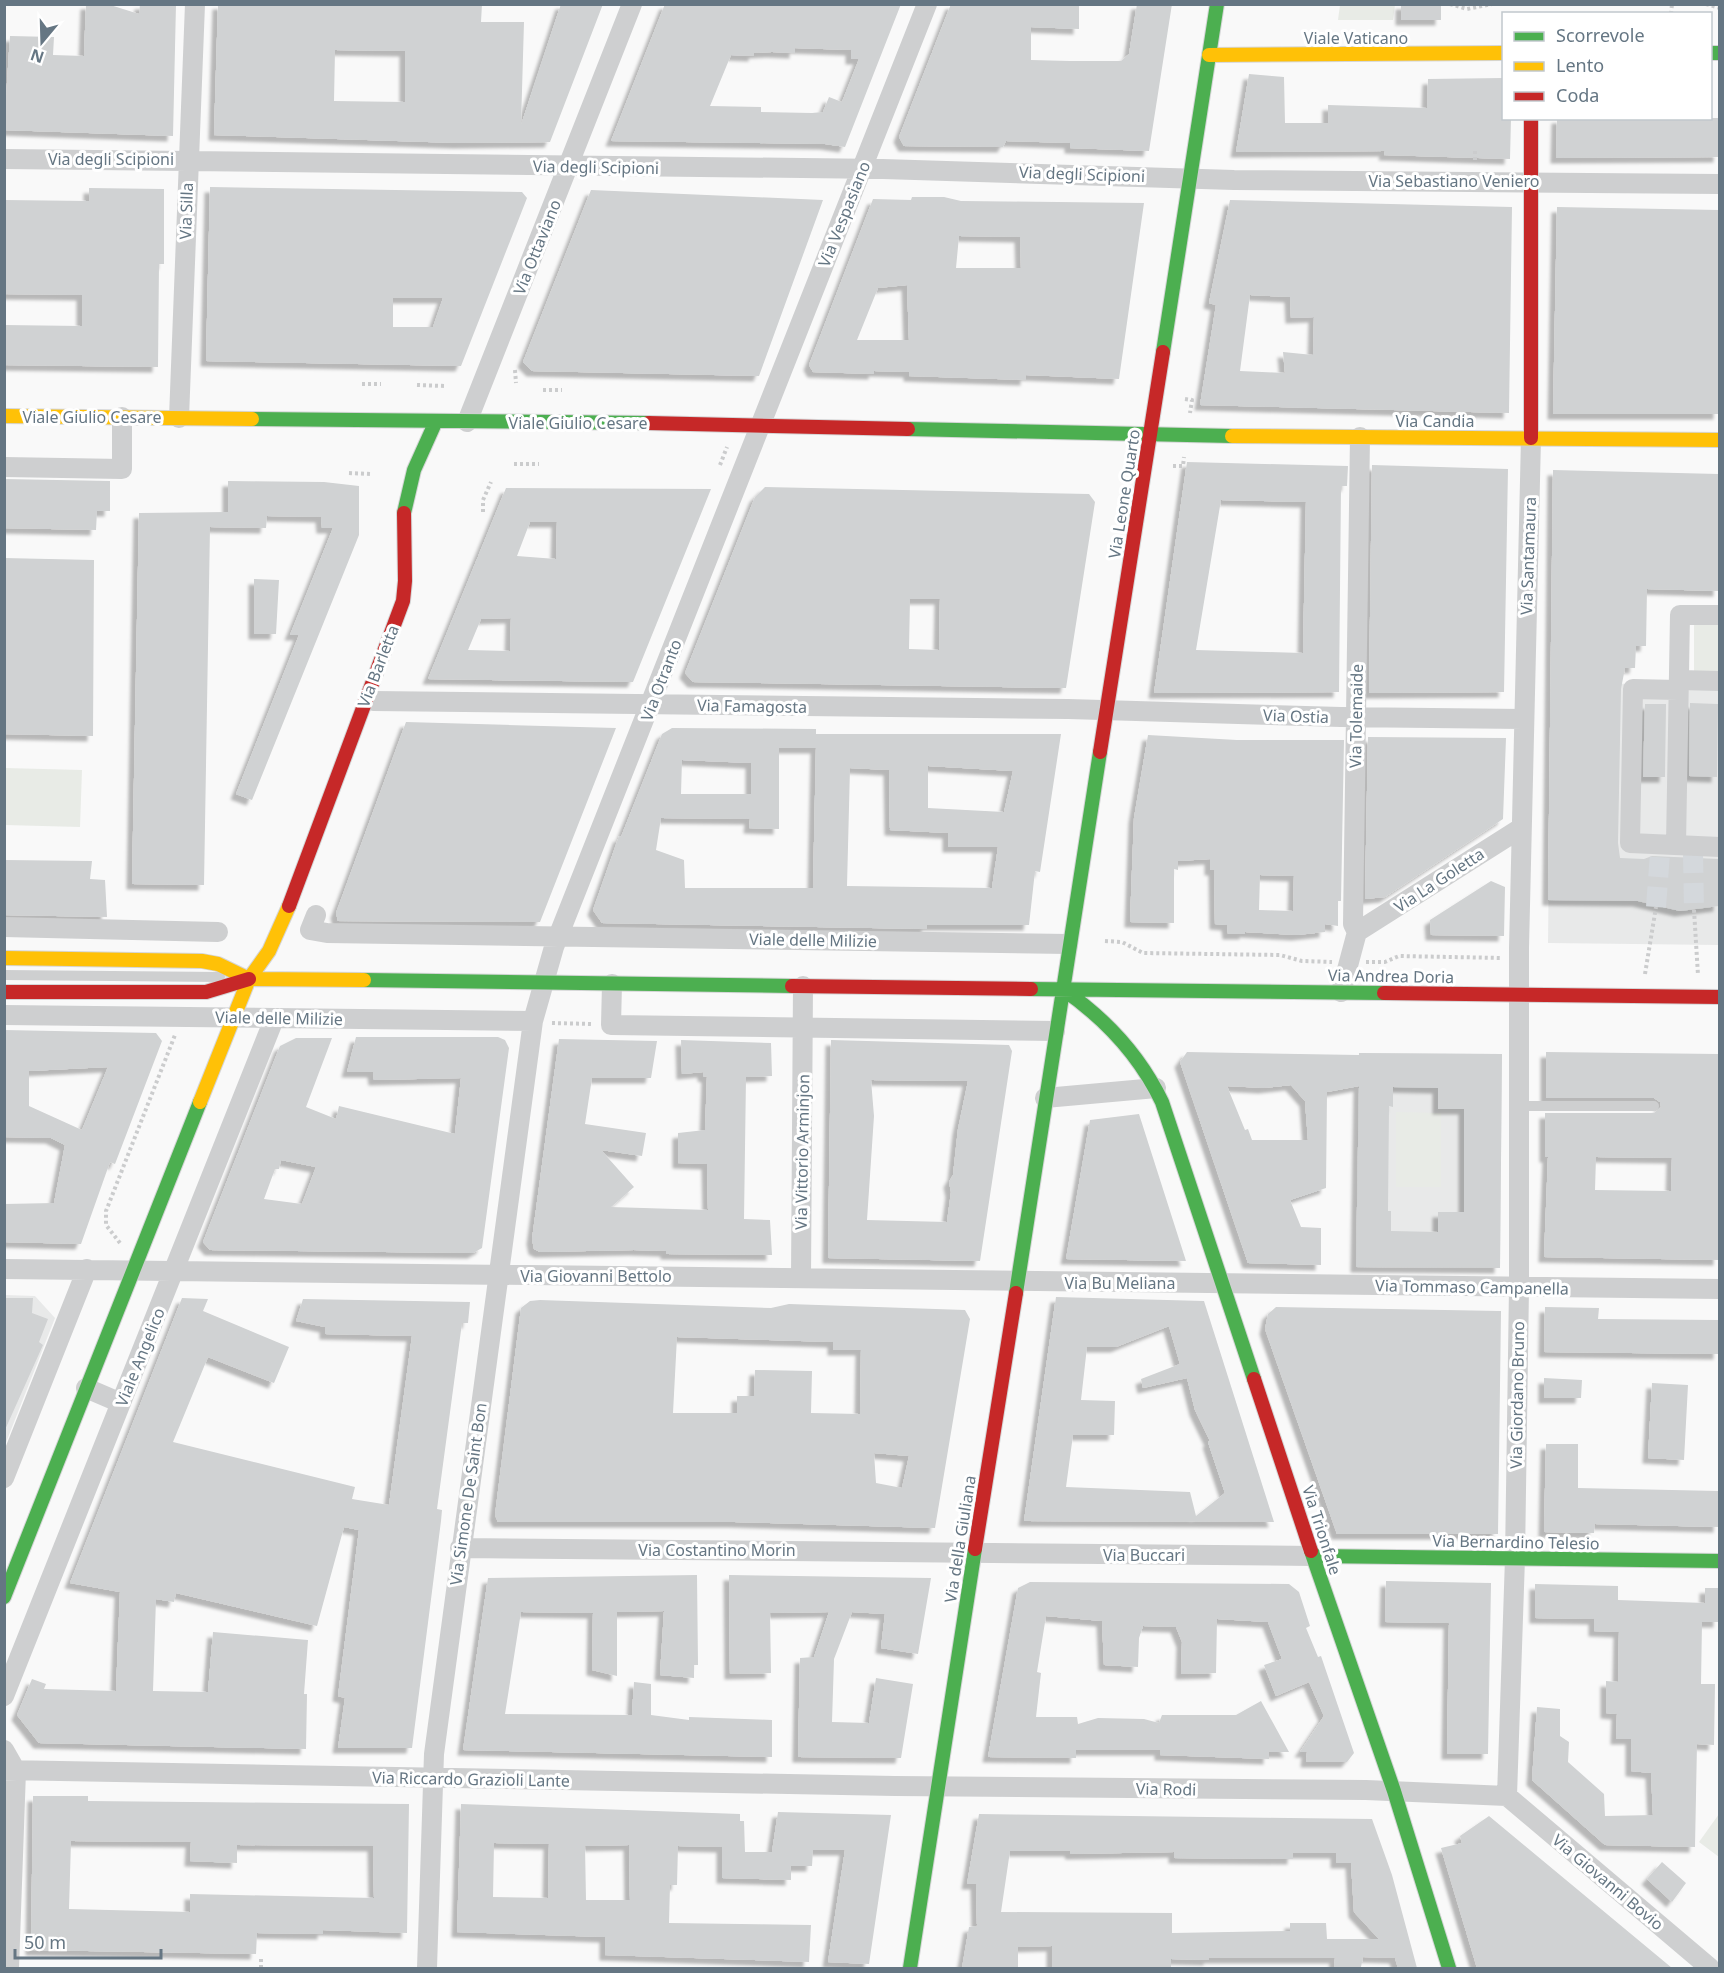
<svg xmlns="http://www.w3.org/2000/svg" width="1724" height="1973" font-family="'Noto Sans',sans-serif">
<defs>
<filter id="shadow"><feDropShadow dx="-5.5" dy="5.5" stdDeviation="1.5" flood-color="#0004"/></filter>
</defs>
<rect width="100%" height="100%" fill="#f9f9f9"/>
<path fill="#e8e9e9" d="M1551 682 1719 686V945L1548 943Z
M1359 1053 1502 1054 1500 1268 1356 1267Z
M5 1295 35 1296 55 1318 5 1445Z"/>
<path fill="#e8ebe6" d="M1340 5V4L1395 5 1393 20H1338Z
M1694 615H1719V674H1694Z
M5 768 82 770 80 827 5 825Z
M1396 1112 1441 1113V1187H1396Z
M1719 1814V1857L1699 1842Z"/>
<path fill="#d0d2d3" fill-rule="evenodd" filter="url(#shadow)" d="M86 4H107L139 14 140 4H176L173 136 4 130 10 36 54 37 53 55 84 56Z
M218 4H482L481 22H524L521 125 561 4H603L550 142 458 143 214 135ZM335 50 405 51V102L334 101Z
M665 4H901L845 147 825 144 611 141ZM795 48 851 50V59H859L842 102 829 97 823 112 812 113 761 112V107L710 106 731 55 754 56V53L772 52 795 53Z
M951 4H1079V29L1031 27V60L1070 61H1121L1129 54 1137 4H1172L1149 151 1070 148V143L1006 141 1003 147 904 146 899 137Z
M1401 4H1441V20H1401Z
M1249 74 1284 77 1285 123H1328V105L1427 108 1428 79 1503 78V118H1511L1510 159 1384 155 1385 151 1236 152Z
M1557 118H1719V157L1556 158Z
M210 187 522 192 527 198 461 366 206 361ZM393 298H443L433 327H393Z
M89 188 164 189V264H159L158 367 4 365V325L82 326V295L4 294V200L89 201Z
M591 190 823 200 759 376 532 371 523 362Z
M912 197H944L961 201 1144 203 1119 379 1026 375V380L909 376V372L874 371V374L813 372 809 365 873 199 911 200ZM959 236 1020 237 1021 268H956ZM907 285 909 340H857L878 288Z
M1230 200 1512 207 1509 413 1200 405 1216 305 1209 303ZM1250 295 1290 297 1291 318 1314 317 1313 355 1283 352 1285 373 1240 371Z
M1557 207 1719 210V414H1553Z
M1187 462 1348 466 1347 486H1341L1339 692 1154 693ZM1221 500 1306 502 1303 653 1196 650Z
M1372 465 1508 469 1504 692 1369 693Z
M1553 470 1719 474V591L1647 589 1646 646H1636L1635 668H1625L1621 689 1618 843 1620 858 1644 859 1652 856 1719 859V906L1680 911 1638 901 1548 900Z
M4 479 110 481V511H97L96 530 4 528Z
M228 481 324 482 359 486V535L252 800 236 794 299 635H290L333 528H322L321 517 267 516 266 528 210 527 204 885 132 884 139 513 228 512Z
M765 487 1089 494 1095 502 1066 688 693 682 685 673 755 497ZM910 599H940L939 650 909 649Z
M506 488 711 489 633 682 428 679ZM530 522H557L556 559 517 556ZM511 618 510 651 468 650 481 619Z
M4 558 94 560 93 736 4 734Z
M254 579 279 580 276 634H254Z
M1690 703 1718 704 1717 777 1689 776Z
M1645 704H1666L1665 777H1643Z
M406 722 616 728 540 922 338 921 336 913Z
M672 728 816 729V734H1061L1040 872 1035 871 1029 925H927V929L602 923 593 910 619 836 621 837 662 734ZM779 748H816L813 888H685L684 860 656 850 661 818 750 819 749 828 779 829ZM682 760 751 763V794H681ZM928 766 1013 771 1004 812 928 808ZM850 768 889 770 890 830 948 833V847H998L992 888 847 886Z
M1148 735 1237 740H1344L1341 901H1338V926L1325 924V932L1297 935 1245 932V934H1228L1227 925 1215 924 1214 870H1210V859L1178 861V870L1174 869V923L1130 922 1134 818ZM1260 875 1294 876 1293 911 1259 910Z
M1368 737 1506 738 1503 819 1385 897 1365 899Z
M4 860 92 861 90 879 105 880 107 917 4 915Z
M1491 881 1505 887 1504 936 1431 935 1430 920Z
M4 1030 156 1033 162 1041 115 1164 110 1162 81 1244 4 1242V1204L54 1203 65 1145 51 1138 4 1137ZM108 1067 82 1130 29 1106V1071Z
M356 1037H498L505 1040 509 1048 482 1248 473 1253 210 1250 203 1242 280 1046 296 1038H332L306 1107 336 1119 339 1106 455 1134 461 1078 374 1080 373 1072H347ZM281 1160 316 1167 302 1204 264 1199 275 1169H279Z
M559 1039 657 1041 651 1078H592L585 1124 646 1133 642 1156 601 1150 634 1187 611 1207 708 1210 707 1164 678 1163V1133L705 1130 707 1077 703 1076V1072L682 1074 681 1040 771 1043 772 1076 746 1077 744 1219 770 1220 772 1255 666 1254V1251L634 1250 540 1252 534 1249 532 1239Z
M831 1040 1009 1045 1012 1051 980 1261 828 1258ZM871 1080 968 1081 958 1129 953 1175 949 1182 951 1192 947 1222 867 1220 874 1116Z
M1187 1052 1359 1055V1053L1502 1054 1500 1268 1356 1267 1359 1086 1327 1092 1326 1188 1290 1200 1301 1227 1321 1228V1265L1248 1263 1180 1062ZM1291 1085 1305 1101 1308 1140H1252L1248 1129 1245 1130 1227 1086 1264 1088ZM1393 1087 1438 1088V1109H1464V1212H1438V1232L1391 1231V1211H1388L1389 1106 1393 1107Z
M1546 1052 1719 1054V1260L1544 1257 1548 1157H1545V1113H1654L1661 1107 1660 1102 1654 1098H1546ZM1596 1157 1672 1158 1671 1191 1595 1190Z
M1139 1114 1186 1261 1066 1259 1090 1120Z
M1056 1297 1204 1301 1274 1522 1024 1521ZM1169 1326 1180 1364 1141 1379 1143 1388 1187 1378 1195 1410 1210 1441 1208 1442 1225 1493 1196 1516 1190 1492 1066 1487 1073 1435H1114L1115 1401 1081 1400 1087 1347H1116Z
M4 1298H33L32 1313 48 1319 39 1342 43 1345 4 1432Z
M182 1298 208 1299 203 1311 289 1347 274 1383 208 1357 173 1442 355 1487 352 1499 389 1505 412 1336 325 1334V1327L296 1321 303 1299 470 1302 468 1323H462L437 1509 442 1510 441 1521 412 1748H338L345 1698 338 1696 359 1530 344 1527 317 1626 176 1593 174 1602 156 1599 153 1691 208 1692 213 1632 308 1640 304 1694H307L306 1749 39 1743 17 1715 32 1679 46 1684 44 1689 116 1691 120 1592 70 1583Z
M540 1300 771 1308 789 1304 965 1310 970 1319 935 1528 734 1522H498L495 1515 521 1308 530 1301ZM677 1337 833 1342V1350H861L860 1414 811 1413 812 1371 755 1370 754 1396H737V1413H673ZM874 1453 909 1456 902 1488 876 1483Z
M1276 1307 1501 1311 1498 1534H1337L1265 1329 1268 1314Z
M1545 1307 1599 1308 1598 1319 1719 1320V1354L1544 1352Z
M1544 1378 1582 1380 1581 1398H1544Z
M1652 1383 1688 1385 1684 1460 1648 1458Z
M1546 1444H1578V1488L1719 1491V1527L1595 1524 1594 1533 1544 1532Z
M697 1575 698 1665H694V1678L660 1675 664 1611 617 1612V1676L592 1670 593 1613 521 1612 505 1714 632 1715 634 1682 651 1684V1715L689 1720V1717L772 1720V1757L463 1750 488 1578Z
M729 1575 931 1578 918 1654 881 1648 885 1614 852 1612 834 1659 832 1722 869 1723 876 1678 913 1684 901 1758 798 1757 800 1658 814 1657 829 1612 770 1613 771 1673 730 1674Z
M1386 1581 1491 1583 1488 1754H1447L1449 1623 1385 1622Z
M1030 1582 1289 1584 1299 1592 1310 1626 1306 1628 1318 1657 1321 1656 1354 1753 1347 1762H1306L1307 1752H1300L1324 1716 1309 1682 1276 1696 1264 1665 1282 1659 1268 1622 1217 1619 1216 1673 1181 1674 1182 1642 1176 1627 1143 1626 1139 1638 1138 1667 1104 1665 1102 1621 1046 1616 1037 1672 1041 1673 1036 1717H1077L1078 1724 1098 1718 1144 1719 1159 1723 1162 1715H1236L1261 1701 1289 1752H1269V1759L1160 1755V1750H1076V1758L988 1757 1018 1588Z
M1535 1584 1618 1586V1600L1705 1603V1588H1719V1622H1702L1701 1684H1715L1714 1745 1697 1744 1695 1847 1605 1845 1532 1780 1537 1707 1560 1709V1736L1569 1742 1568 1762 1604 1794 1605 1816 1653 1815 1651 1773 1631 1771V1739H1616L1617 1714 1606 1713V1681L1618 1682 1619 1632 1594 1631V1619L1535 1618Z
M33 1796H88V1801L409 1804 407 1933 323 1930V1934L257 1933 256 1954 31 1950ZM71 1841 191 1842 190 1861 237 1863V1845L373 1846 374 1898 190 1894V1912L69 1909Z
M461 1804 740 1814V1821H744L745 1852H772L778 1812 891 1815 869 1964 828 1962 845 1850H813L812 1866H791V1880L722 1878V1847L678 1846 677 1885H670L669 1923 811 1925 809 1962 605 1955V1937L457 1932ZM494 1843 549 1844 548 1898 493 1897ZM629 1845 630 1900H586L585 1846Z
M979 1814 1372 1819 1392 1875 1417 1968H1398L1395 1958 1363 1957 1361 1967 1334 1968 1335 1958H1209V1960L1171 1959V1968H1052V1946L1018 1947V1968H962L969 1927 977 1926 976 1884H967ZM1010 1851H1070L1071 1854 1174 1852V1858L1293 1859V1853H1336V1863H1351L1354 1912 1379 1939H1327L1326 1923H1290V1931L1172 1933V1913L1001 1912Z
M1489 1816 1672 1968H1477L1441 1848 1462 1843 1460 1836Z
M1662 1862 1686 1883 1672 1902 1647 1879Z"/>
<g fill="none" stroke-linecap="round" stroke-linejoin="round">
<path stroke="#d4d8dc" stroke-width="20" stroke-dasharray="20 10" stroke-linecap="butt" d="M1693 853 1694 910
M1656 907 1660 853"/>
<defs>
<path id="fast" d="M1710 53H1720
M1163 352 1217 4
M252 419 648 423
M908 429 1232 436
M404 513 414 470 436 421
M364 980 792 986
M1061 988C1105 1018 1139 1054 1162 1102L1254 1379
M1031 989 1384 993
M1016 1293 1100 752
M1311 1551 1394 1791 1449 1968
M1313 1556 1720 1561
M4 1597 200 1102
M910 1968 975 1549"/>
<path id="slow" d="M1209 55 1504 53
M4 416 252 419
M1232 436 1720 440
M4 958 202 961 218 964 249 979 364 980
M200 1102 249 979 269 951 289 906"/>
<path id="jam" d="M1531 118V438
M648 423 908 429
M1100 752 1163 352
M289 906 403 601 405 581 404 513
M792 986 1031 989
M4 992H206L249 979
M1384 993 1720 997
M1254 1379 1311 1551
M975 1549 1016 1293"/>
</defs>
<use href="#fast" stroke="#d5d6d7" stroke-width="16"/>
<use href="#slow" stroke="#d5d6d7" stroke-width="16"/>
<use href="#jam" stroke="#d5d6d7" stroke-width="16"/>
<path stroke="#cbcccd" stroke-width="4" stroke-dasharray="3 3" stroke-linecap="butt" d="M1450 4 1467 9 1492 4
M1706 4 1720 8
M1671 14 1672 4
M1475 151V162
M515 370 516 383
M362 384H381
M417 385 445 386
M543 390H562
M1185 399 1192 400 1190 413
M514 464H539
M720 465 727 447
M1173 466H1183L1184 457
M349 473 370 474
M483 512V500L491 482
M1694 910 1698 975
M1105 941 1122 942 1143 953 1280 955 1302 961 1332 962
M1366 962H1385L1399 956 1502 958
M1645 974 1656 907
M552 1023 592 1024
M120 1243 106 1225V1211L175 1035
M261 1959V1968"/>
<path stroke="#cecfd0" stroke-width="10" d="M4 975 220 977
M1520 1106H1654"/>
<path stroke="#cecfd0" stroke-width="20" d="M4 159 883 169 1234 180 1720 184
M179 418 195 4
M467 422 632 4
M4 467 122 469V417
M1679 680 1720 681
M1678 690 1633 689 1630 843 1720 847
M373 701 1068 709 1341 717 1523 719
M1676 845 1680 615H1720
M316 915 310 930 327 933 1068 944
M4 927 218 932
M1357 932 1521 828
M612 984 611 1025 1055 1031
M1341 992 1357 932 1353 924 1360 437
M4 1015 533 1021
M1045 1098 1156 1088
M4 1269 1720 1289
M801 1277 803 986
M86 1388 121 1403
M4 1478 87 1269
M460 1548 1313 1556
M4 1696 274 1019
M4 1750 16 1771 9 1968
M4 1770 895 1786 1366 1790 1507 1796
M1507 1796 1515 1558 1519 1287V948L1531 438
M1507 1796 1710 1968
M427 1968 434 1754 533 1021 554 947 927 4"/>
<use href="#fast" stroke="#4caf50" stroke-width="14"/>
<use href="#slow" stroke="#ffc107" stroke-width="14"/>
<use href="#jam" stroke="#c62828" stroke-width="14"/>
</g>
<g text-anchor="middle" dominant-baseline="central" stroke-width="6" stroke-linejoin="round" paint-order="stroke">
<g font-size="16" fill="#657683" stroke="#fff">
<text x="1356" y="38">Viale Vaticano</text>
<text x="111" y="159">Via degli Scipioni</text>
<text transform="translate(596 167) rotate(1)">Via degli Scipioni</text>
<text transform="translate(1082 174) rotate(2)">Via degli Scipioni</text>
<text x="1454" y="181">Via Sebastiano Veniero</text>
<text transform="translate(186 211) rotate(-88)">Via Silla</text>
<text transform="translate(844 214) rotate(-68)">Via Vespasiano</text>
<text transform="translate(537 247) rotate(-68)">Via Ottaviano</text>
<text x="92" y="417">Viale Giulio Cesare</text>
<text x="1435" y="421">Via Candia</text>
<text x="578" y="423">Viale Giulio Cesare</text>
<text transform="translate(1124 494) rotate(-81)">Via Leone Quarto</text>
<text transform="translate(1528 556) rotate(-88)">Via Santamaura</text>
<text transform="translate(378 666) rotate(-69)">Via Barletta</text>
<text transform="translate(661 680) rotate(-69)">Via Otranto</text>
<text transform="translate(752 706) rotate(1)">Via Famagosta</text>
<text transform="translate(1296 716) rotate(2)">Via Ostia</text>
<text transform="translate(1356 716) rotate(-89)">Via Tolemaide</text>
<text transform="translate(1439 880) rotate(-33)">Via La Goletta</text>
<text transform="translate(813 940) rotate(1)">Viale delle Milizie</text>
<text transform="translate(1391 976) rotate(1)">Via Andrea Doria</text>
<text transform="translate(279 1018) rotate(1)">Viale delle Milizie</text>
<text transform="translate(802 1152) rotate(-89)">Via Vittorio Arminjon</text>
<text x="596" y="1276">Via Giovanni Bettolo</text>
<text x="1120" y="1283">Via Bu Meliana</text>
<text transform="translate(1472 1287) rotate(1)">Via Tommaso Campanella</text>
<text transform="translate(140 1357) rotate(-68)">Viale Angelico</text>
<text transform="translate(1517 1395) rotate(-89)">Via Giordano Bruno</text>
<text transform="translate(468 1494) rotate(-82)">Via Simone De Saint Bon</text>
<text transform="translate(1322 1530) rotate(72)">Via Trionfale</text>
<text transform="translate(960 1539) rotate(-81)">Via della Giuliana</text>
<text transform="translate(1516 1542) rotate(1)">Via Bernardino Telesio</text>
<text x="717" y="1550">Via Costantino Morin</text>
<text x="1144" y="1555">Via Buccari</text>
<text transform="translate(471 1779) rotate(1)">Via Riccardo Grazioli Lante</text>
<text transform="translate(1166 1789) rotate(1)">Via Rodi</text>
<text transform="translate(1608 1882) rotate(40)">Via Giovanni Bovio</text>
</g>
</g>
<rect width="1724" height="1973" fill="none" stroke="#657683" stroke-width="12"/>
<rect x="1502" y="12" width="210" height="108" fill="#ffffff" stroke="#c1c8cd" stroke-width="1.5"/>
<rect x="1514" y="32" width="30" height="9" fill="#4caf50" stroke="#c1c8cd" stroke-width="1.5"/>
<text x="1556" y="42" font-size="18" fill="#657683">Scorrevole</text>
<rect x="1514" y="62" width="30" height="9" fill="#ffc107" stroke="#c1c8cd" stroke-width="1.5"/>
<text x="1556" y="72" font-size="18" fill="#657683">Lento</text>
<rect x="1514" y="92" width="30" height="9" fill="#c62828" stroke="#c1c8cd" stroke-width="1.5"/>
<text x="1556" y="102" font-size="18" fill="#657683">Coda</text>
<g transform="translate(42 42) rotate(199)" stroke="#ffffff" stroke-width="4.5" paint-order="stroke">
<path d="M0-4.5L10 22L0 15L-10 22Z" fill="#657683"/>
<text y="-9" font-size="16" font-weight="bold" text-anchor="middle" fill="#657683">N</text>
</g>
<path d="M15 1949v9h146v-9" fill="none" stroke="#657683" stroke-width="3"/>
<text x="24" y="1949" font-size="18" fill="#657683" stroke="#ffffff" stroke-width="4.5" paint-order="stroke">50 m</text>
</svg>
